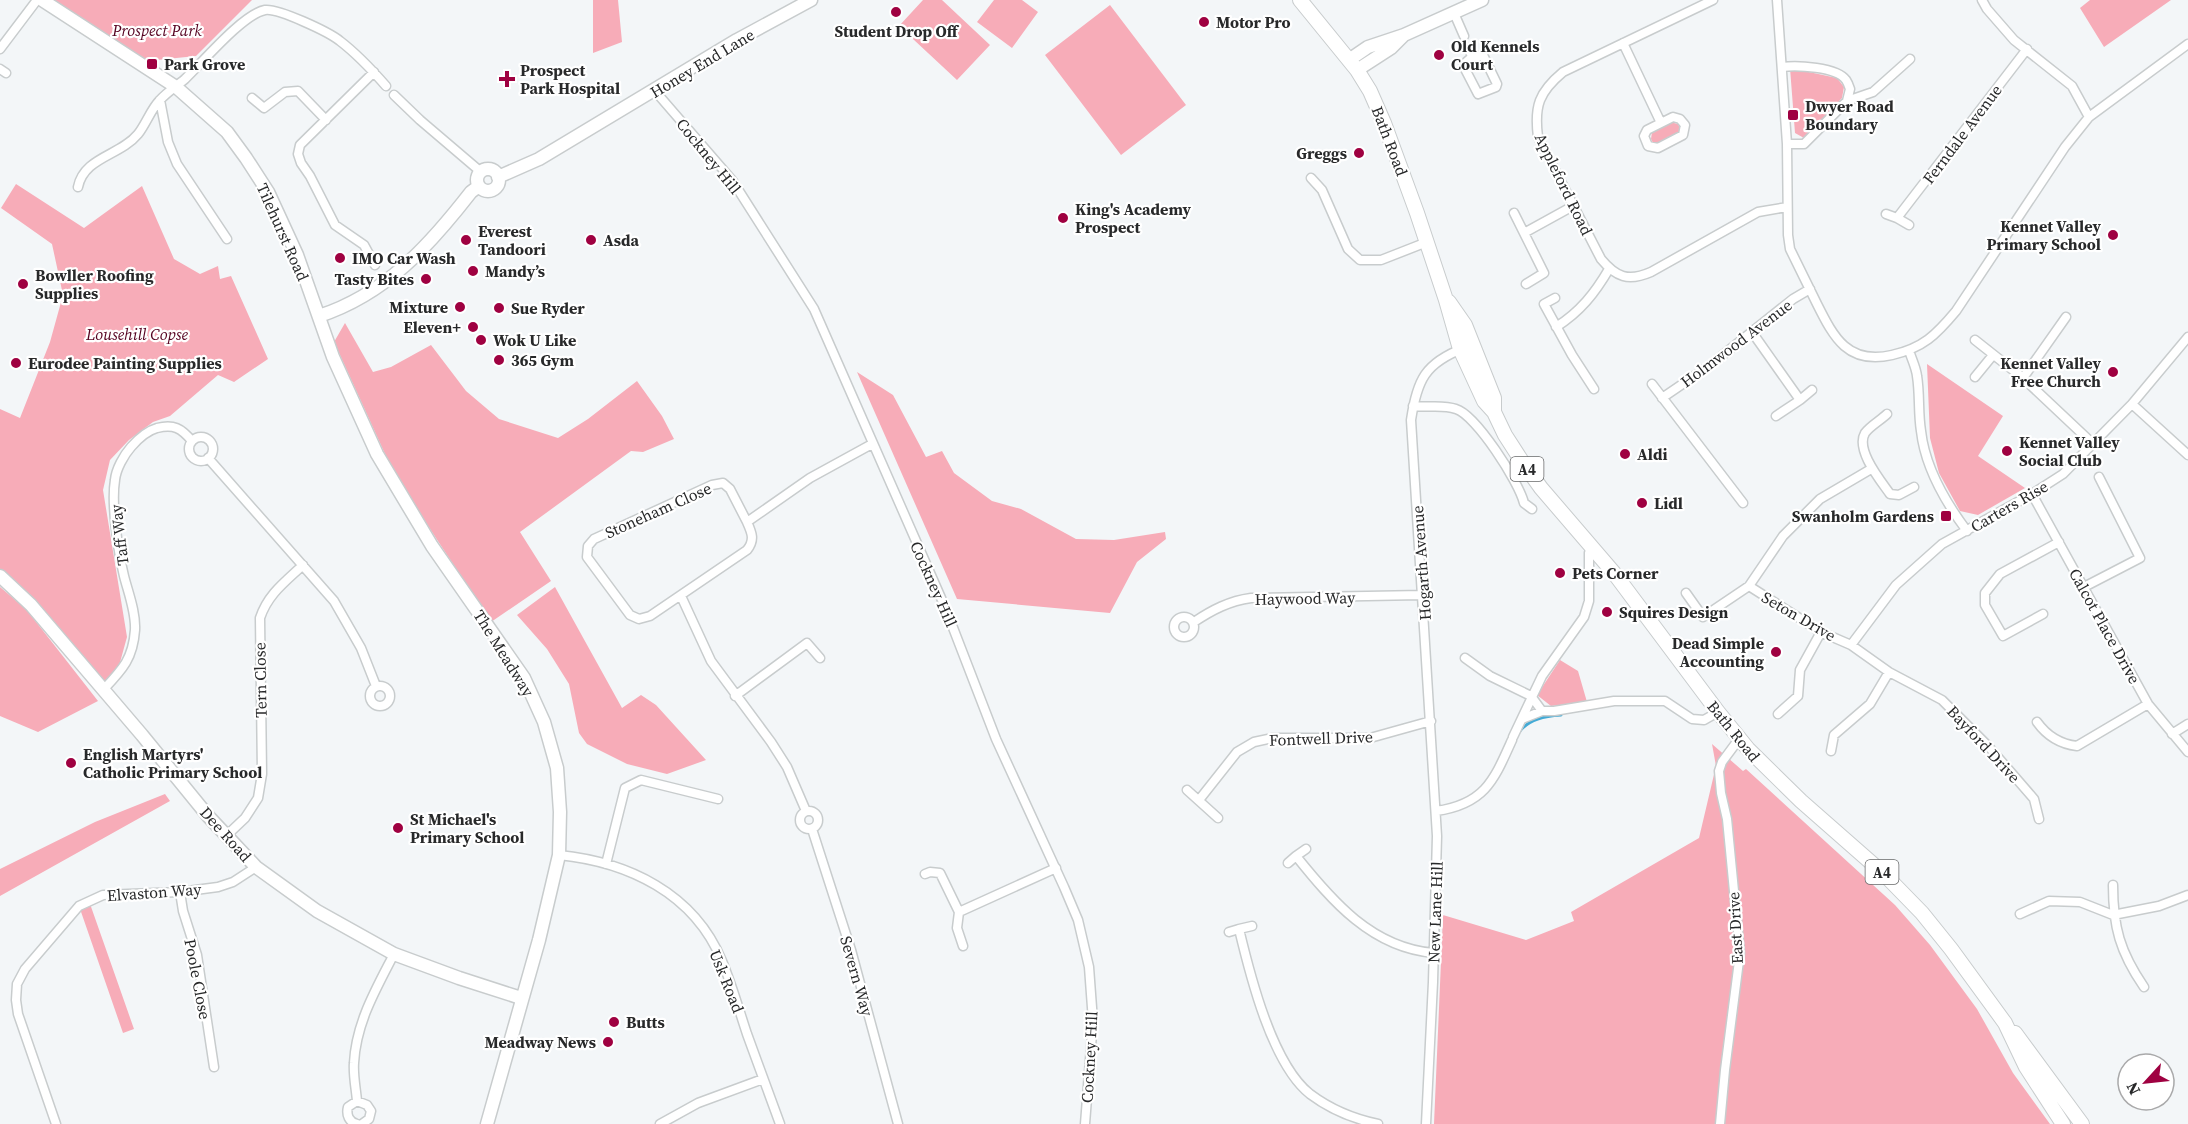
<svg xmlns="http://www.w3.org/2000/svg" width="2188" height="1124" font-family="'Source Serif 4',serif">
<rect width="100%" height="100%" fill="#f3f6f8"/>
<path fill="#f7acb8" d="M53 0H252L196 56 147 61Z
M593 0H618L622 42 593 53Z
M923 0H942L990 45 957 80 899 26Z
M994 0H1022L1038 12 1012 48 977 22Z
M2090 0H2171L2104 47 2080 8Z
M1110 5 1186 105 1121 155 1045 55Z
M1790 68 1837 78 1844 87 1842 98 1804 138 1795 133Z
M1670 122 1678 124 1680 128V133L1661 144 1653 143 1651 139 1652 132Z
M16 184 84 228 142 186 174 259 200 274 218 266 220 279 231 276 268 359 234 382 218 375 170 416 153 422 129 440 110 460 103 490 127 637 119 666 105 685 0 572V409L20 418 50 342 63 295 52 244 1 208Z
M345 323 373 372 391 367 431 345 466 391 499 419 558 438 588 419 637 381 662 416 674 439 643 452 631 451 520 532 551 581 491 622 413 503 385 454 334 342Z
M1927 364 2003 416 1978 456 2025 488 1978 515 1960 511 1939 473 1930 438Z
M857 372 893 395 926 457 942 451 954 473 992 501 1021 509 1076 539 1114 540 1165 532 1166 539 1137 562 1110 613 957 599Z
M0 587 26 609 98 701 38 732 0 716Z
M555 587 622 708 641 695 656 705 706 760 667 774 627 764 587 744 579 733 569 684 547 649 517 615Z
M1560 660 1578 671 1587 702 1551 706 1537 695Z
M1712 744 1743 771 1746 769 1895 905 1930 945 1977 1009 2013 1073 2050 1124H1434L1443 915 1526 940 1574 921 1571 912 1699 838 1716 766Z
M165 794 170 801 0 896V869L95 822Z
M89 901 134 1029 123 1033 79 906Z"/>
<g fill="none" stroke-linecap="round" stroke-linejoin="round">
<path stroke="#43aad5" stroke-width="3" d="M1519 732C1529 719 1545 716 1561 715"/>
<defs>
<path id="street" d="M1713 0 1563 72C1539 92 1534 106 1538 137L1601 259C1616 277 1628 282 1651 272L1758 212 1787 207
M1777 0 1787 144 1788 235 1790 249C1799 267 1808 286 1817 304 1834 338 1848 365 1892 355 1923 348 1936 335 1956 311L2065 147 2089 117 2188 44
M1982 0 1987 9 2014 40 2072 86 2089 117
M1454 13 1464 36
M1623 43 1661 123
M1469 48 1472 57 1483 55 1497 84 1496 87 1478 94 1464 67V64L1472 57
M0 49 37 0
M1782 67C1797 65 1837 67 1846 80 1848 83 1849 86 1850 89L1847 101 1804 144H1787
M0 69 6 73
M374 72 300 145 298 154 301 163 310 176 335 225 364 245 375 265
M655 91 732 180 814 309 945 607 996 739 1064 887 1078 920 1089 967 1093 1021 1085 1124
M394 95 420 120 481 172
M252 98 264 108 285 92 298 91 326 120
M160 100 168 142 177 164 227 239
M1847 101 1873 92 1910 59
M1673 117 1680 119 1685 125 1683 135 1658 148 1648 146 1644 136 1647 130Z
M1311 178 1322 190 1348 249 1360 260H1381L1427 242
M78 187C84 157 120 156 138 134 146 124 151 109 160 100 167 92 177 86 185 79 202 63 243 14 265 10 278 8 329 32 340 41 357 54 372 70 386 86
M1514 213 1544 273 1526 284
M1886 214 1897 218 2027 49
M1897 218 1909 225
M1524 233 1573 206
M1555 298 1544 304 1572 355 1594 389
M1556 327C1580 312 1595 293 1609 269
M1752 332 1800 400 1776 416
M1975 340 2023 378 2092 443
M1909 350C1911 358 1916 367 1917 376 1920 394 1918 413 1921 431 1925 467 1946 503 1967 531
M1975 377 1993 355
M2023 378 2066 317
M1652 384 1743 503
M1662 398 1709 366 1793 299 1810 289
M1800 400 1812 390
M2132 404 2188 455
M1413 406C1428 408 1442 404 1456 409 1476 415 1519 482 1524 503L1532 509
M1887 414C1881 420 1870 426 1865 433 1855 450 1881 481 1890 494L1899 495 1914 487
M189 449a12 12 0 1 1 24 0a12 12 0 1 1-24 0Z
M208 458 334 601 361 648 376 686
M2032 494 2148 704 2188 752
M747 522 730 489 723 483 712 485 594 539 588 546 587 557 630 615 639 619 650 616 747 550C755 540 752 533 747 522L810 478 872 444
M1749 586 1821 632 1851 645 1889 672 1942 700 1989 747 2034 799 2039 819
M2084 587 2140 558 2099 477
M1686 593 1703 617 1749 586 1783 536 1820 499 1871 469
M681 596 711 661 771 742 787 767 806 811
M2043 614 2003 636 1985 605V593L2000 574 2059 542
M1174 627a10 10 0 1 1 20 0a10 10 0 1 1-20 0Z
M1194 622C1212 610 1229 601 1251 598L1422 595
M1851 645 1896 585 1942 544 2032 494 2063 474 2132 404 2188 337
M1465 658 1490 676 1531 696 1542 711
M370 696a10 10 0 1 1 20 0a10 10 0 1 1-20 0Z
M104 689C123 669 133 658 135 630 136 612 128 592 124 576 118 551 111 504 115 480 116 469 124 455 131 447 138 439 146 431 157 428 174 424 181 428 192 441
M735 696 807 643 820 658
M1778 714 1798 696 1800 670 1821 632
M1522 719 1542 711H1554L1614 701H1665L1692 719 1704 720 1718 712
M2037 722C2047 736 2060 744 2077 746L2148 704
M2172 734 2188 724
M1513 737 1542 676 1584 617 1589 601V553L1592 546
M1831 751 1834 735 1870 704 1889 672
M1187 790 1218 818
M1199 800 1237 752 1254 742 1273 738H1370L1431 721
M800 820a9 9 0 1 1 18 0a9 9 0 1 1-18 0Z
M1436 811C1485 804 1494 780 1512 740
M812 829 851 950 898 1124
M226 836 245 818 258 798 262 774 260 618C268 594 285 582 303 565
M559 855C628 862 694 893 722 961 732 985 739 1010 747 1034 758 1064 769 1094 780 1124
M1296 856 1306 849
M1288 863 1296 856C1332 901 1372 948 1434 953
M606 864 625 788 641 780 718 799
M925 874 930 872 940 873 959 912
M2113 885C2113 927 2120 952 2144 987
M180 892 183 911 197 955 214 1067
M2020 914 2049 901 2080 902 2113 915 2159 906 2188 895
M1239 929 1252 926
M1229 932 1239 929C1250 975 1272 1064 1310 1094 1330 1109 1354 1119 1378 1124
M963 946 957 928 959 912 1056 868
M357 1101C356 1089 353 1075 354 1063 356 1023 376 989 394 954
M56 1124 18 1014 16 1000 17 984 25 969 79 906 103 895 180 892 218 887 233 882 256 867
M357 1124C349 1122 346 1115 348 1107L357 1101 367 1105 371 1111 369 1119 362 1124
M660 1124 698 1103 763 1079
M1426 1124 1433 982 1437 836 1411 420C1417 380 1425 363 1464 348
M1720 1124 1725 1070 1740 953 1727 819 1721 793 1719 771 1722 762 1739 739"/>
<path id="secondary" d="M42 0 176 87 227 132 246 158 268 192 297 255 333 357 377 454 432 546 524 678 544 722 557 768 560 812 559 855 539 940 487 1124
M1349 60 1368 47 1404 35 1482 0
M1357 70 1391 48 1403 36
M477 180a11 11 0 1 1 22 0a11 11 0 1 1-22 0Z
M498 177 539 159 737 40 811 0
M319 316C386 294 429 246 471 192L479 186
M0 576 31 605 142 735 208 816 256 867 317 911 394 954 459 978 521 998"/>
<path id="primary" d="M1300 0 1357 70 1370 91 1384 123 1417 213 1446 300 1460 349 1484 401 1494 412 1505 435 1523 463 1541 488 1614 573 1718 712 1748 749 1801 801 1883 873 1922 913 1951 949 2005 1023 2026 1067 2063 1124
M1449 302 1465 325 1494 398V412
M2015 1033 2082 1124"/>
</defs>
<use href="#street" stroke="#c8cccd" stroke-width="11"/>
<use href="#secondary" stroke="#c8cccd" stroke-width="15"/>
<use href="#primary" stroke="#c8cccd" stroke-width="16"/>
<use href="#street" stroke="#fff" stroke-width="8"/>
<use href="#secondary" stroke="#fff" stroke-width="12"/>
<use href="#primary" stroke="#fff" stroke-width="14"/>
</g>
<g fill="#9f0141" stroke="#fff" stroke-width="2">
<circle cx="896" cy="12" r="6"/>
<circle cx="1204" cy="22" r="6"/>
<circle cx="1439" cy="55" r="6"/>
<rect x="146" y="58" width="12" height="12" rx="3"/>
<path d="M504 70h6v6h6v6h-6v6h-6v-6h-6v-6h6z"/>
<rect x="1787" y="109" width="12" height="12" rx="3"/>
<circle cx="1359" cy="153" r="6"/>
<circle cx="1063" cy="218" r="6"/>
<circle cx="2113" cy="235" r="6"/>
<circle cx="466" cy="240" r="6"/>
<circle cx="591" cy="240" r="6"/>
<circle cx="340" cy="258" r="6"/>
<circle cx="473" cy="271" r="6"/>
<circle cx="426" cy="279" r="6"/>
<circle cx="23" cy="284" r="6"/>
<circle cx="460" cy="307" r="6"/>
<circle cx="499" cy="308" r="6"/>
<circle cx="473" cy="327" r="6"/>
<circle cx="481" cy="340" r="6"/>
<circle cx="499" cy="360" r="6"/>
<circle cx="16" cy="363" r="6"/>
<circle cx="2113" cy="372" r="6"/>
<circle cx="2007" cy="451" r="6"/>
<circle cx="1625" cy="454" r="6"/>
<circle cx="1642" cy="503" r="6"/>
<rect x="1940" y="510" width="12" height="12" rx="3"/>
<circle cx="1560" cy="573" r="6"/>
<circle cx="1607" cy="612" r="6"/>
<circle cx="1776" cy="652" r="6"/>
<circle cx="71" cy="763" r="6"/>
<circle cx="398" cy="828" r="6"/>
<circle cx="614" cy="1022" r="6"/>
<circle cx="608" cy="1042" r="6"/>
</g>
<g text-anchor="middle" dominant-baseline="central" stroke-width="4.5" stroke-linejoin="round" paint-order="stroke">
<g fill="#fff" stroke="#68696a" stroke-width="1.5">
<rect x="1510.5" y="457" width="33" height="24" rx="4.5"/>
<rect x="1865.5" y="860" width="33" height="24" rx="4.5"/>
</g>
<g font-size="15" font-weight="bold" fill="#28292a">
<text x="1527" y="469">A4</text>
<text x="1882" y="872">A4</text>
</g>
<g font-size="16" font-weight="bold" fill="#28292a" stroke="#fff" text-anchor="start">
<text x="1216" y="22">Motor Pro</text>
<text x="896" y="31" text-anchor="middle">Student Drop Off</text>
<text x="1451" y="46">Old Kennels<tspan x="1451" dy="18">Court</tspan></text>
<text x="164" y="64">Park Grove</text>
<text x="520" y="70">Prospect<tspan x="520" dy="18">Park Hospital</tspan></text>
<text x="1805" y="106">Dwyer Road<tspan x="1805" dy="18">Boundary</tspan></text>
<text x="1347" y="153" text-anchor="end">Greggs</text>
<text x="1075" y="209">King's Academy<tspan x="1075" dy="18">Prospect</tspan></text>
<text x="2101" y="226" text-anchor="end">Kennet Valley<tspan x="2101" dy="18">Primary School</tspan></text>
<text x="478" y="231">Everest<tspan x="478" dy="18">Tandoori</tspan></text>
<text x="603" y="240">Asda</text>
<text x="352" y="258">IMO Car Wash</text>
<text x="485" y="271">Mandy’s</text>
<text x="35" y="275">Bowller Roofing<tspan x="35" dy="18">Supplies</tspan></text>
<text x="414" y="279" text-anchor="end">Tasty Bites</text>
<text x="448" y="307" text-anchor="end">Mixture</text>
<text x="511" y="308">Sue Ryder</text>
<text x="461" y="327" text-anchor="end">Eleven+</text>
<text x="493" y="340">Wok U Like</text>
<text x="511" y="360">365 Gym</text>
<text x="28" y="363">Eurodee Painting Supplies</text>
<text x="2101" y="363" text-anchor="end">Kennet Valley<tspan x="2101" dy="18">Free Church</tspan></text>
<text x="2019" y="442">Kennet Valley<tspan x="2019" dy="18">Social Club</tspan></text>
<text x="1637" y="454">Aldi</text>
<text x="1654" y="503">Lidl</text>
<text x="1934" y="516" text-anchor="end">Swanholm Gardens</text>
<text x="1572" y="573">Pets Corner</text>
<text x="1619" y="612">Squires Design</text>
<text x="1764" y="643" text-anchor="end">Dead Simple<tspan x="1764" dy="18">Accounting</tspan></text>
<text x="83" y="754">English Martyrs'<tspan x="83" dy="18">Catholic Primary School</tspan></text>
<text x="410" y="819">St Michael's<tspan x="410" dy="18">Primary School</tspan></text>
<text x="626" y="1022">Butts</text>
<text x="596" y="1042" text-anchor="end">Meadway News</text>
</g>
<g font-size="16" font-style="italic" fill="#550220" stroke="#fff">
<text x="157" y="30">Prospect Park</text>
<text x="137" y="334">Lousehill Copse</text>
</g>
<g font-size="16" fill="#28292a" stroke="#fff">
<text transform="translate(702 63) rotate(-31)">Honey End Lane</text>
<text transform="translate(1962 134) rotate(-53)">Ferndale Avenue</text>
<text transform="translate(1390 141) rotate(69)">Bath Road</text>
<text transform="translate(709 156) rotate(51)">Cockney Hill</text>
<text transform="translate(1564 184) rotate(64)">Appleford Road</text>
<text transform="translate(283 232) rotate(66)">Tilehurst Road</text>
<text transform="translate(1736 343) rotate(-37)">Holmwood Avenue</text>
<text transform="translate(2009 506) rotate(-30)">Carters Rise</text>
<text transform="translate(658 510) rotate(-24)">Stoneham Close</text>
<text transform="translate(119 535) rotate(-97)">Taff Way</text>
<text transform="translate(1421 563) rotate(-94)">Hogarth Avenue</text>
<text transform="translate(934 584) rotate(66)">Cockney Hill</text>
<text transform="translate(1305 598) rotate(-1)">Haywood Way</text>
<text transform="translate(1799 616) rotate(30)">Seton Drive</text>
<text transform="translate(2105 626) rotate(61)">Calcot Place Drive</text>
<text transform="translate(504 653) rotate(58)">The Meadway</text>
<text transform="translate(260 680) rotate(-91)">Tern Close</text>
<text transform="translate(1734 731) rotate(51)">Bath Road</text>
<text transform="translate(1321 738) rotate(-2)">Fontwell Drive</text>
<text transform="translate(1984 744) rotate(47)">Bayford Drive</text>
<text transform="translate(226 834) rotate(48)">Dee Road</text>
<text transform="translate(154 892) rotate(-4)">Elvaston Way</text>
<text transform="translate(1435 912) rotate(-88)">New Lane Hill</text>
<text transform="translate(1735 928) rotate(-93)">East Drive</text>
<text transform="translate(857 976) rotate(74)">Severn Way</text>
<text transform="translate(198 979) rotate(79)">Poole Close</text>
<text transform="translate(727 981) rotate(68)">Usk Road</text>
<text transform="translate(1089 1057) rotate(-87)">Cockney Hill</text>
</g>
</g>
<g transform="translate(2146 1082) rotate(243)"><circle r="28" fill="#ffffff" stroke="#a9a9aa" stroke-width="1.5"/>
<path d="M0-4.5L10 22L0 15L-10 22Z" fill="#9f0141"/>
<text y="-9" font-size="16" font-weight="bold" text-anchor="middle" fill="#28292a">N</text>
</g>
</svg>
